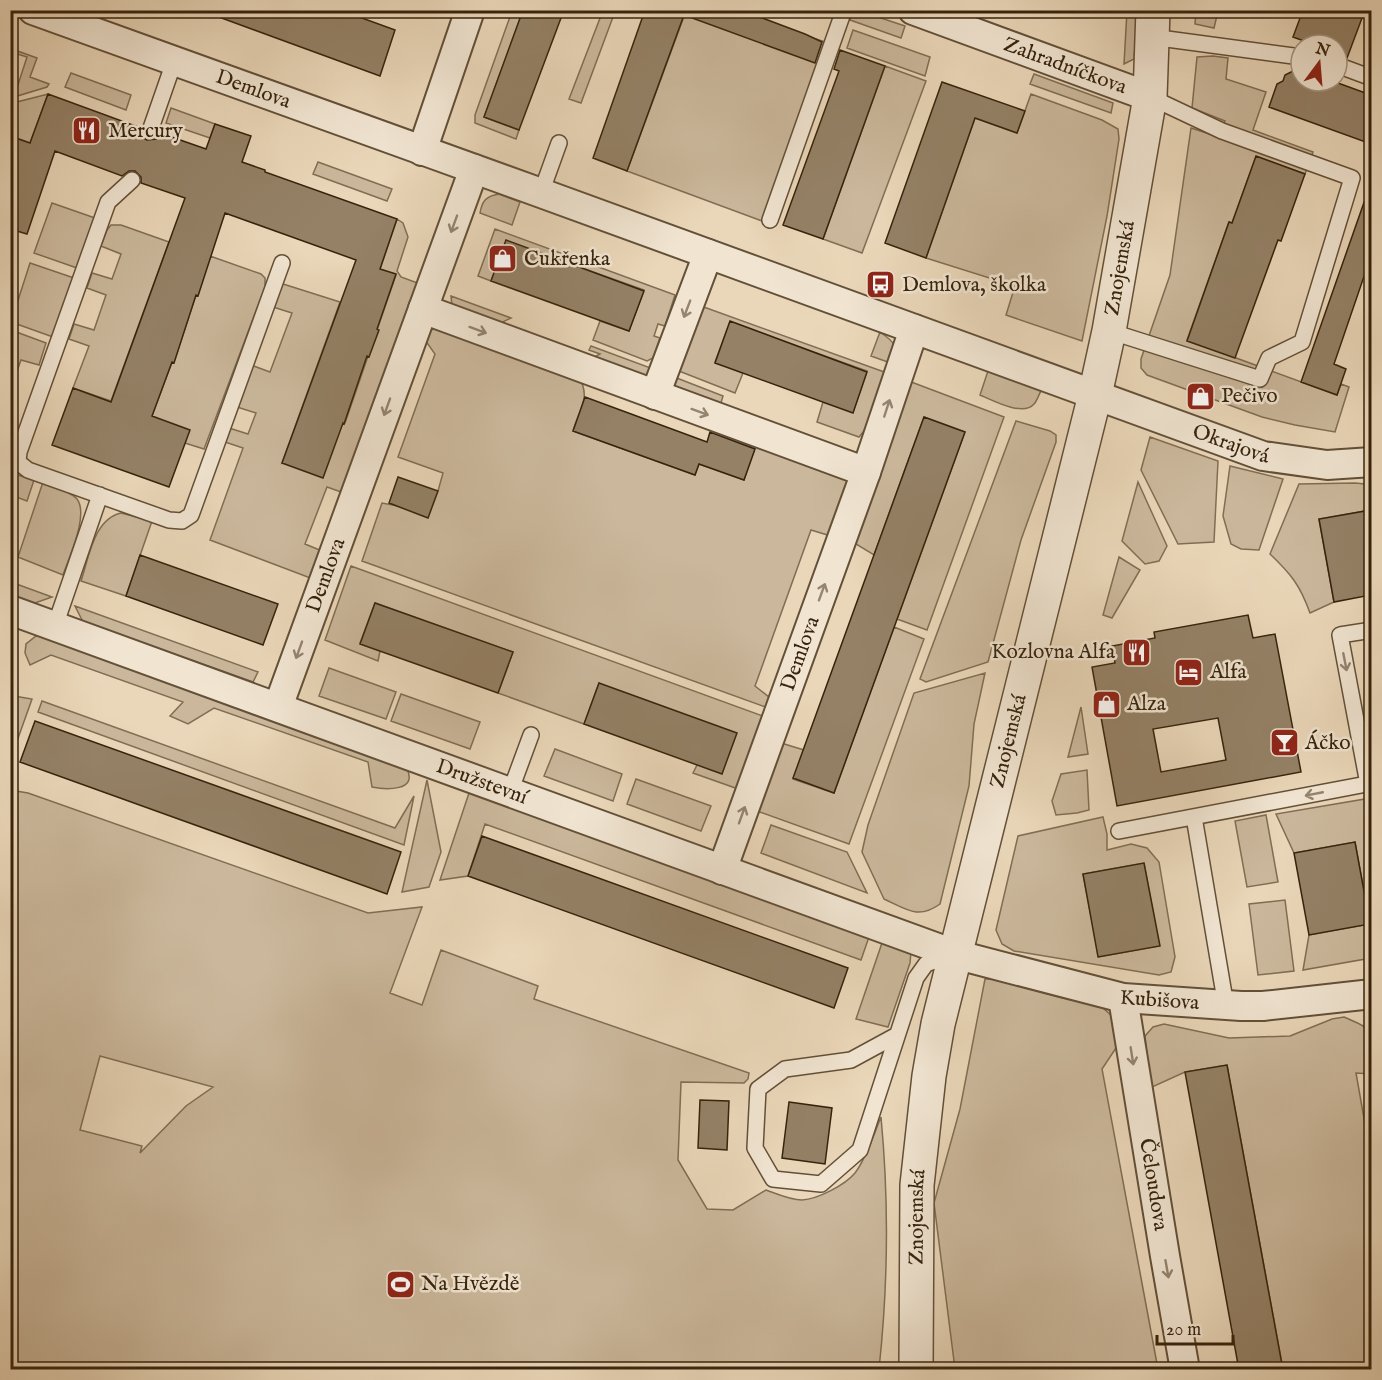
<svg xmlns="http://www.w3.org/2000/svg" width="1382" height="1380" font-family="'IM FELL English',serif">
<rect width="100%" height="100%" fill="#ead7b9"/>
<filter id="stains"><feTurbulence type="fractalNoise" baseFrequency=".00333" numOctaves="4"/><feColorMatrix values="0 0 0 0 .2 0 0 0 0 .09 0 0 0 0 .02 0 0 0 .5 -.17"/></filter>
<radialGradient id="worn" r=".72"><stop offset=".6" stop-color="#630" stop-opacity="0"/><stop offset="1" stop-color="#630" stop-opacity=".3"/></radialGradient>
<path fill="#cbb89c" stroke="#806e54" stroke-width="1.5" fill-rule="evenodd" d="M854 10 860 11 905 26 901 38 850 20Z
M512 11H523L484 117 519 130 516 139 475 123V115Z
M686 11 810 37 828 43 762 221 627 171Z
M1127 11H1138L1134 59 1124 64Z
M1196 11H1218L1214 28 1195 24Z
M602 13 613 17 581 103 569 99Z
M853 30 930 57 925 76 847 48Z
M12 49 37 58 30 77 49 84 47 87 14 97 27 57 11 52Z
M1213 56 1228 58 1226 79 1266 92 1253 130 1313 152 1305 174 1256 157 1232 223 1229 222 1187 340 1337 395 1341 384 1349 387 1335 432 1295 425 1262 417 1147 375 1141 368V359L1170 275 1191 128 1219 137 1225 121 1192 108 1197 57Z
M885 66 926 81 862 253 823 239Z
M71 73 131 95 126 110 65 87Z
M1034 74 1113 103 1111 113 1030 84Z
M48 94 30 143 14 137 11 146 10 121 17 102Z
M1031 94 1102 120 1118 129 1119 139 1107 216 1082 341 1006 315 1015 286 926 258 975 118 1017 133Z
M171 108 215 124 210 138 166 123Z
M318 162 392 189 387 201 313 174Z
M499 194 520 202 512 225 480 213C482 201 486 196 499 194Z
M52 203 95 218 77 268 34 253Z
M397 219 403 223 408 237 397 271 401 277 420 284 344 493 327 487 305 544 322 551 313 579 210 540 243 448 225 442 229 428 248 434 256 413 237 407 251 365 270 372 292 313 273 307 283 284 340 302 282 463 345 423 396 275 380 269Z
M111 225H121L169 242 111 401 73 388 89 346 69 339 74 324 94 330 106 295 87 288 92 273 112 279 121 254 101 246 107 230Z
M495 229 675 295 665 326 658 324 654 336 660 338 653 358 647 361 593 340 600 321 629 331 644 290 506 241 491 281 478 276Z
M210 256 261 274 265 278V287L204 449 185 443 152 416 172 362H174L196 295H198Z
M30 263 74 278 53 337 11 322Z
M451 296 511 318 492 327 452 306Z
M701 306 887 373 864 431 859 437 817 422 823 402 853 412 867 371 730 322 715 362 743 373 735 393 679 371Z
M439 326 578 376C592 397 579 409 573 431L695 475 699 464 744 480 755 448 722 437 730 430 849 481 834 537 811 530 755 686 774 701 771 709 362 561 382 503 398 506 438 491 443 473 398 457 435 354 423 337 429 331Z
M11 330 46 343 39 365 21 360 11 388Z
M880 332C895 342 898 347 896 365L871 356Z
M591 346 656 370 648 380 586 362 600 354 589 350Z
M988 371 1041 391C1039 394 1037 401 1034 404 1023 417 992 400 980 395Z
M669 375 723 396 720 406 677 396Z
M906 380 1004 417 927 630 897 619 965 432 924 417 874 555 856 544 852 535Z
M1016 421 1050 431 1056 435V442L1021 540 988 662 926 682 920 679Z
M1150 437 1218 461 1214 542 1178 544 1141 470Z
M1230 466 1283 479 1259 550 1241 549 1231 544 1223 516Z
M11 473 34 480 27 501 11 495Z
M43 482C53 486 70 491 77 499 89 515 69 557 63 575L18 557Z
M1138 482 1167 546 1159 561 1145 564 1122 541Z
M1355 483 1365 484 1371 489V510L1319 519 1334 602 1310 613C1300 585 1291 574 1270 554L1299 484Z
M121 513 152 521 126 596 81 581C89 557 94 519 121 513Z
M1119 557 1140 570 1112 618 1103 615Z
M351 566 768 718 741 790 693 773 697 765 599 683 584 724 498 693 513 652 375 603 360 643 380 651 378 661 325 640Z
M11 582 52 597 35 603 11 594Z
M75 606 258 672 253 682 83 622Z
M894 627 924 639 849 844 757 811 781 743 804 750 793 779 834 793Z
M36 636H46L407 769C418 791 386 790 372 787L368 762 214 708 188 724 170 716 183 702 51 655 30 665 25 653 26 644Z
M329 668 396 692 386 719 319 696Z
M985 673 974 724 969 786 940 904C918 920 906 909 884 899L862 852 868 825 914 693Z
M401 694 480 722 470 749 391 721Z
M14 696 32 699 11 758V697Z
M42 701 395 828 414 796 404 845 38 712Z
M1081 707 1088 754 1068 757Z
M555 749 622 774 613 801 544 776Z
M1087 770 1089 810 1077 813 1056 815 1052 801 1061 774Z
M636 779 711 806 701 831 627 804Z
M427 780 441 852 429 887 402 892Z
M10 790 28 793 368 913 422 907 390 993 422 1005 441 950 538 986 534 999 749 1073 748 1079 744 1083 681 1082 678 1160 707 1209 733 1210 766 1190C777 1194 790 1200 802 1200 818 1199 845 1185 855 1173 866 1159 874 1134 881 1117 889 1201 888 1286 879 1369H11ZM100 1056 213 1087 186 1106 140 1153 142 1146 80 1130Z
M470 790 870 934 861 960 485 824 468 876 440 880Z
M1371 798V958L1303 970 1309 935 1370 924 1355 842 1294 853 1276 814Z
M1266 815 1278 882 1247 887 1235 821Z
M1103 817 1107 834V850L1131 844 1147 848 1159 862 1175 957 1171 972 1159 975 1014 951 1002 944 996 930 1018 836ZM1144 863 1159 946 1099 957 1083 874Z
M771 825 847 852 867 893 761 853Z
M1285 900 1294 971 1258 975 1249 904Z
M883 940 911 951 910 963 888 1027 856 1019Z
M985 979H993L1059 997 1102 1007 1114 1018 1118 1045 1102 1069 1158 1369H955L934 1203 960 1109Z
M1344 1017C1352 1021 1364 1024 1369 1031 1374 1037 1371 1065 1371 1074L1356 1073 1371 1158V1369H1283L1227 1065 1185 1072 1150 1088 1145 1036 1153 1027 1164 1024 1229 1038 1290 1036 1332 1019Z"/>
<path fill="#948166" stroke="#36230d" stroke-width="1.5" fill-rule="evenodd" d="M209 10H340L395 30 380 76 208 13Z
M523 10H564L519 130 484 117Z
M645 10H741L805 34 822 42 815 63 684 15 627 171 593 158Z
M1303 10H1365L1347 58 1337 55V45H1315L1293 37Z
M840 50 885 66 823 239 783 225 839 71 834 69Z
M1301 67V81H1337V75L1341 77 1338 83 1371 95V144L1269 107 1277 84 1283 81 1285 75Z
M942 82 1025 111 1017 133 975 118 926 258 885 243Z
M48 94 141 128 142 137 147 140 156 139 160 133 206 149 215 124 251 136 242 162 265 170V172L397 219 380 269 396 274 377 329 379 330 369 357 367 356 344 424 343 423 323 478 282 463 356 260 225 213 198 296 196 295 174 363 172 362 152 416 190 430 169 487 52 445 73 388 111 402 185 198 141 183V177L135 171H129L122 176 55 151 27 234 10 229V136L30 143Z
M1256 156 1305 174 1281 241 1278 240 1235 358 1187 341 1229 222 1232 223Z
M1368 191H1371V256L1334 364 1346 369 1337 395 1301 382Z
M506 240 644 291 629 331 491 281Z
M730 321 867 372 853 413 715 363Z
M585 397 707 442 710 432 755 449 744 480 699 464 695 475 573 431Z
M924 417 965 432 834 793 793 778Z
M398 477 438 491 428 518 389 503Z
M1371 510V595L1334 602 1319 519Z
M140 555 278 604 263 645 126 596Z
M375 603 513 652 498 693 360 644Z
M1248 615 1253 638 1275 634 1301 772 1117 806 1092 667 1115 663 1112 646 1155 638 1154 632ZM1218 718 1226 760 1161 772 1153 729Z
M599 683 737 733 722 774 584 724Z
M35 721 401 852 387 894 20 762Z
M482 836 848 968 834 1008 468 876Z
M1355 842 1370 924 1309 935 1294 853Z
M1144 863 1160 946 1098 957 1083 874Z
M1227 1065 1283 1370H1239L1185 1072Z
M700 1100 729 1101 727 1150 698 1148Z
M789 1102 832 1108 825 1164 782 1158Z"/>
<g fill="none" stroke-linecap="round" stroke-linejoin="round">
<defs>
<path id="service" d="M1152 37 1301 57
M1337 65 1372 78
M150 131 174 62
M132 180 108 202 19 452 18 462 28 470 169 520 182 521 191 515 282 263
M541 193 559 143
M770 220 844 10
M1109 331 1260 379 1269 358 1302 342 1352 178 1222 131 1150 97
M55 626 100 495
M1368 784 1340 635 1372 630
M510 792 531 735
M1194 817 1226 1006
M1119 831 1372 783
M897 1035 851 1060 785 1069 758 1089 755 1148 773 1179 821 1184 860 1150 916 978 926 964 951 955"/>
<g id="minor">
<path id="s1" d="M33 10 541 193 1263 456 1327 465 1372 462"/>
<path id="s2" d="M913 10 1150 97"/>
<path d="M422 151 470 10"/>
<path d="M423 309 866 472"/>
<path d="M655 395 708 254"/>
<path id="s3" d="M10 610 954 954 1123 998 1241 1006H1263L1372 994"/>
<path id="s4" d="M278 707 474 169"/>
<path id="s5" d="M722 870 866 472 914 329"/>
<path id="s6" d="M1123 998 1165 1256 1185 1370"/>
</g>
<g id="tertiary">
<path id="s7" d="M916 1370 917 1185 929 1076 938 1024 1095 395 1109 331 1150 97 1153 10"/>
</g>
</defs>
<use href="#service" stroke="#635038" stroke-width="18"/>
<use href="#minor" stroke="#635038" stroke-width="32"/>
<use href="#tertiary" stroke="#635038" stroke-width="36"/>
<use href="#service" stroke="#f1e5d2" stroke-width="15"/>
<use href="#minor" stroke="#f1e5d2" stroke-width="28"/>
<use href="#tertiary" stroke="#f1e5d2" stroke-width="33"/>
</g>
<defs><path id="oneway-shaft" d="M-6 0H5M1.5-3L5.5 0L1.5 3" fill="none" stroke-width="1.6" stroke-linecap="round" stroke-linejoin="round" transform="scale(1.5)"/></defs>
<g stroke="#948470">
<use href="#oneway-shaft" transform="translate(454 224) rotate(110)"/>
<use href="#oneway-shaft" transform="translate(687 309) rotate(111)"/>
<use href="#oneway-shaft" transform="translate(478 330) rotate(20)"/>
<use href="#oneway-shaft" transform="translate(387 407) rotate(110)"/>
<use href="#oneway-shaft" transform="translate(887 408) rotate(-72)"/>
<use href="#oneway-shaft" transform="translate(700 412) rotate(20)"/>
<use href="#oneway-shaft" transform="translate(822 592) rotate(-70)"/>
<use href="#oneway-shaft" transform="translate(299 650) rotate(110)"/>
<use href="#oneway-shaft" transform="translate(1345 662) rotate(79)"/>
<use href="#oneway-shaft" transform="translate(1314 794) rotate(169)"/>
<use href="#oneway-shaft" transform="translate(742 815) rotate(-70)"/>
<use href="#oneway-shaft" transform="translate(1132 1056) rotate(81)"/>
<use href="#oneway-shaft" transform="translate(1167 1269) rotate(80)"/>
</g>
<defs>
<symbol id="restaurant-square" viewBox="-11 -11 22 22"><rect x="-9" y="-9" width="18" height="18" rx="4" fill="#8f2418" stroke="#f1e5d2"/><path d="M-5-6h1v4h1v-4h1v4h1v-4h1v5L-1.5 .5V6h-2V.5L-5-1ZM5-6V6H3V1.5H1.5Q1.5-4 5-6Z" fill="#fff"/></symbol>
<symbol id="shop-square" viewBox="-11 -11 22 22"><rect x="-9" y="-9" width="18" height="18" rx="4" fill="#8f2418" stroke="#f1e5d2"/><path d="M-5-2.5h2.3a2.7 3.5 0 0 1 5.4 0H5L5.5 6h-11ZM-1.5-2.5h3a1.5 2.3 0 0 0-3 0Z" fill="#fff"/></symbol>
<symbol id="bus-square" viewBox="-11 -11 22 22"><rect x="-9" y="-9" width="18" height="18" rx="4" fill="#8f2418" stroke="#f1e5d2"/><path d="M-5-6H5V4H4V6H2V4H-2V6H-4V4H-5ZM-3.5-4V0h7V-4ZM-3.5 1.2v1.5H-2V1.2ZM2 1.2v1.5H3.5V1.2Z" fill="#fff"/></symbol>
<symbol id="hotel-square" viewBox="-11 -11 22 22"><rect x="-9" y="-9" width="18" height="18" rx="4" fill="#8f2418" stroke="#f1e5d2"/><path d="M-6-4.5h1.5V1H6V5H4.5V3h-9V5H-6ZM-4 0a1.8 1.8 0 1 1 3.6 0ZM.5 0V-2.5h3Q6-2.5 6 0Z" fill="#fff"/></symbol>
<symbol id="bar-square" viewBox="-11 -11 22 22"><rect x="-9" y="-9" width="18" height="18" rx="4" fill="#8f2418" stroke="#f1e5d2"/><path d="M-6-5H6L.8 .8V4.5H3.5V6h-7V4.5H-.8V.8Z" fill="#fff"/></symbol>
<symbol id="stadium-square" viewBox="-11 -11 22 22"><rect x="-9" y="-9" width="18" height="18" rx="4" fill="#8f2418" stroke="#f1e5d2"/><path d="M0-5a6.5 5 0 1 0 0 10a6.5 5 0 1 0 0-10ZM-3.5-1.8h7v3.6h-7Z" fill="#fff"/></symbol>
</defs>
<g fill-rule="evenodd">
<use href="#restaurant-square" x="70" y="114" width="33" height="33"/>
<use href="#shop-square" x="486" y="242" width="33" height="33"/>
<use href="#bus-square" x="864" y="268" width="33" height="33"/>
<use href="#shop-square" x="1184" y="380" width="33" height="33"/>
<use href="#restaurant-square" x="1120" y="636" width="33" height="33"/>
<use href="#hotel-square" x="1172" y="656" width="33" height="33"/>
<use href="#shop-square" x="1090" y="688" width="33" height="33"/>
<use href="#bar-square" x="1268" y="726" width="33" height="33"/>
<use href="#stadium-square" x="384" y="1268" width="33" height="33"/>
</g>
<g text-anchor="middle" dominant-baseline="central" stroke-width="5" stroke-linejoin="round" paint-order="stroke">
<g font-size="21" fill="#36230d" stroke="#f1e5d2">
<text stroke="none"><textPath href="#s2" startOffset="162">Zahradníčkova</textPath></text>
<text stroke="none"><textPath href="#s1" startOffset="234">Demlova</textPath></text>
<text stroke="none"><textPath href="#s7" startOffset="1125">Znojemská</textPath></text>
<text stroke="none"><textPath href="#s1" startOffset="1274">Okrajová</textPath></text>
<text stroke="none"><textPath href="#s4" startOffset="140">Demlova</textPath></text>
<text stroke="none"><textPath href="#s5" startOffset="230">Demlova</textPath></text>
<text stroke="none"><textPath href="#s7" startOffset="639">Znojemská</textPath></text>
<text stroke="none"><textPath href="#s3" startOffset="502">Družstevní</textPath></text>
<text stroke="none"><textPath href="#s3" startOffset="1216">Kubišova</textPath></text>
<text stroke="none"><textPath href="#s6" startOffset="189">Čeloudova</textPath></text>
<text stroke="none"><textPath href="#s7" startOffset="153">Znojemská</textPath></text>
</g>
<g font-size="21" fill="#36230d" stroke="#f1e5d2" text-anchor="start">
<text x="108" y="131">Mercury</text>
<text x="524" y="259">Cukřenka</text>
<text x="902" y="285">Demlova, školka</text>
<text x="1221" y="396">Pečivo</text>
<text x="1115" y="652" text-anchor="end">Kozlovna Alfa</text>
<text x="1210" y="672">Alfa</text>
<text x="1127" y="704">Alza</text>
<text x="1305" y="743">Áčko</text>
<text x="421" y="1284">Na Hvězdě</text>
</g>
</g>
<rect width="1382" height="1380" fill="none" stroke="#ead7b9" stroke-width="36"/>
<rect x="12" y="12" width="1358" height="1356" fill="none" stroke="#36230d" stroke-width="3"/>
<rect x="18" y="18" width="1346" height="1344" fill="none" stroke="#36230d" stroke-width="1.5"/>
<g transform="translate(1319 63) rotate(16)"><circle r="28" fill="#f1e5d2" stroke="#a69783" stroke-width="1.5"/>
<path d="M0-4.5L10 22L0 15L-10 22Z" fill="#8f2418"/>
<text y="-9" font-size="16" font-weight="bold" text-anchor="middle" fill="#36230d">N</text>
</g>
<path d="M1157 1335v9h76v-9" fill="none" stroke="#36230d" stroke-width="3"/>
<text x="1166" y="1335" font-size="18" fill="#36230d" stroke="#f1e5d2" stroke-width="4.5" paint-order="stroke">20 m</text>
<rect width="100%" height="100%" filter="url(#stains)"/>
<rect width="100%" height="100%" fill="url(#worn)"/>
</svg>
